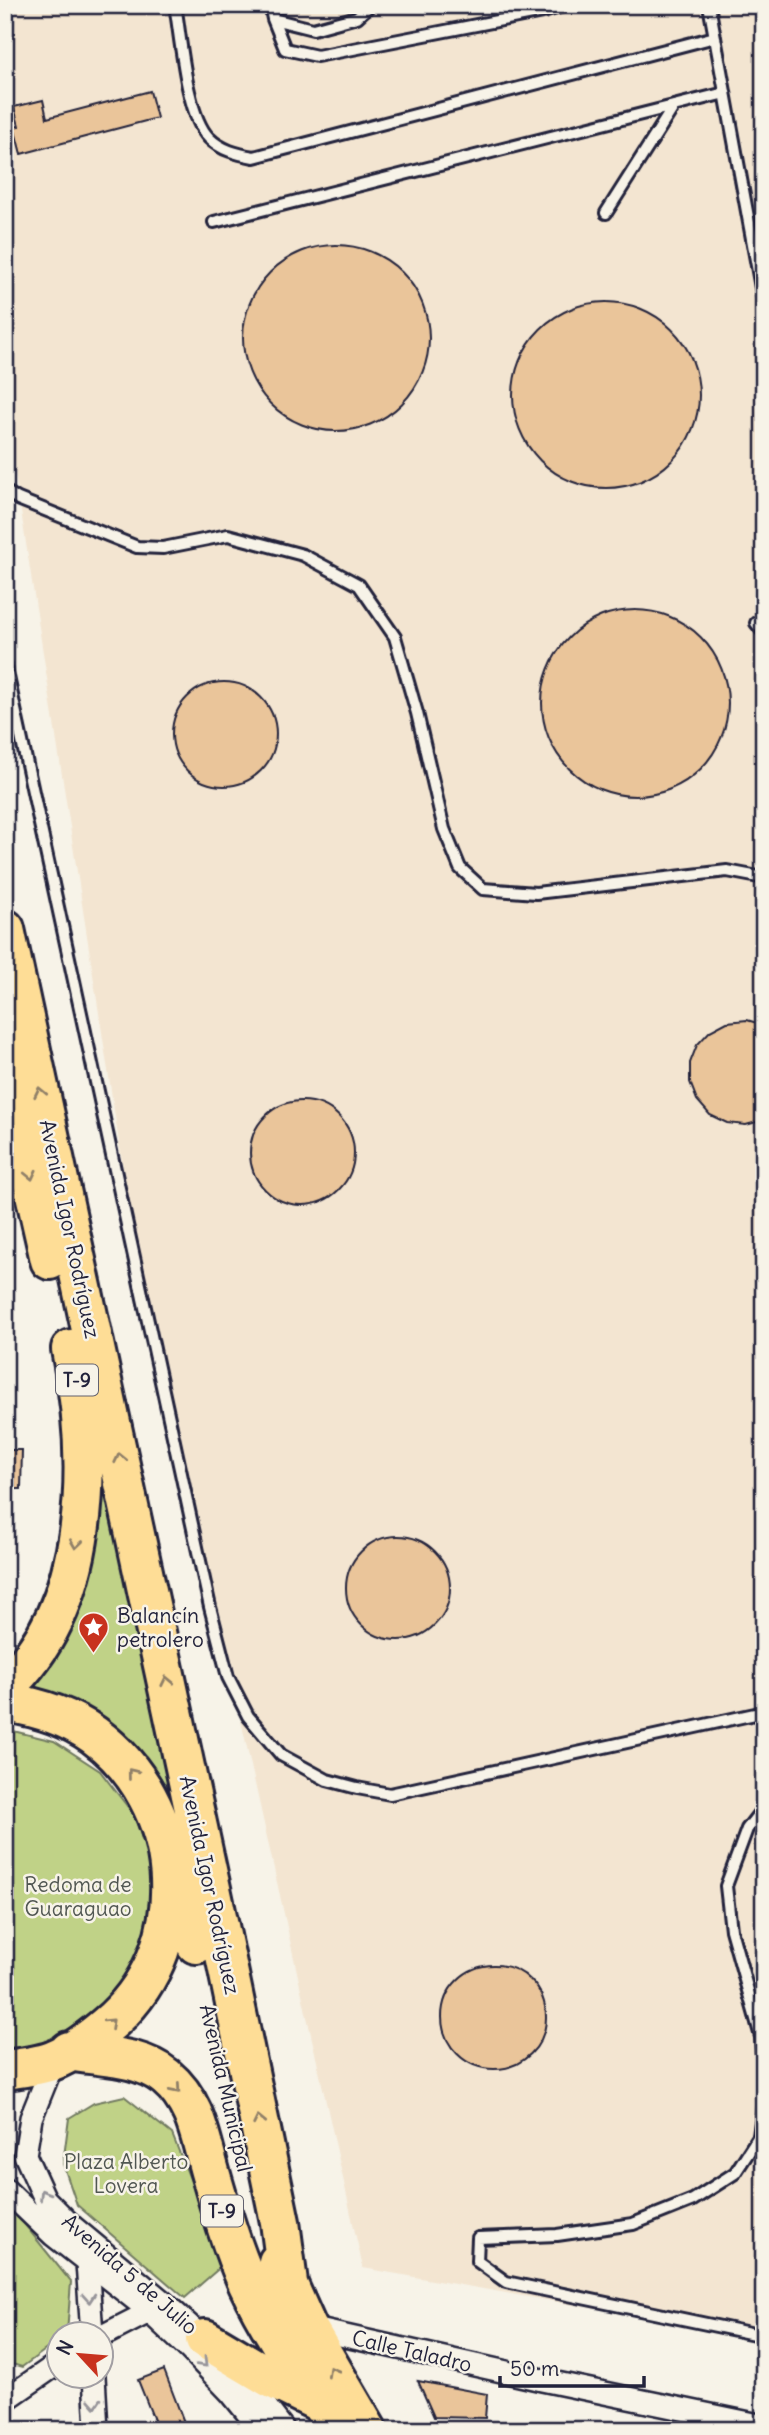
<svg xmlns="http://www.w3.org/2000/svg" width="769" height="2435" font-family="Delius,sans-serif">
<rect width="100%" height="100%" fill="#f7f3e8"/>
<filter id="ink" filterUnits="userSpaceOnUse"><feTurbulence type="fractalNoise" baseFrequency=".0143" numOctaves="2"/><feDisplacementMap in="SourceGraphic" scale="14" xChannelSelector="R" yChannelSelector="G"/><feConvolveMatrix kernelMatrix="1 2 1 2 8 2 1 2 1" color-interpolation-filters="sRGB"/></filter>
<g filter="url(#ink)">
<path fill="#f3e5d1" d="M5 5H764V2338L363 2268 135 1245 5 408Z"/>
<path fill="#c0d287" stroke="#717a61" stroke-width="2" d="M113 1471 170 1787 26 1684 98 1473Z
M5 1729 54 1741 100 1771 134 1815 152 1868 151 1924 132 1976 98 2019 53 2048 5 2060Z
M124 2096 172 2134 224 2264 185 2298 77 2205 63 2164 69 2118 94 2103Z
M5 2200 71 2282 67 2333 60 2334 59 2340 22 2367 5 2362Z"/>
<path fill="#eac59a" stroke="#22223b" stroke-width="2" d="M150 91 157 118 21 154 14 127 19 126 14 107 43 100 47 118Z
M243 338a93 93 0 1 1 186 0a93 93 0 1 1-186 0Z
M513 395a93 93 0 1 1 186 0a93 93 0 1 1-186 0Z
M542 703a93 93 0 1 1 186 0a93 93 0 1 1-186 0Z
M172 734a52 52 0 1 1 104 0a52 52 0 1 1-104 0Z
M747 1020 764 1025V1120L746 1125 727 1123 710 1115 697 1100 690 1082V1063L697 1045 710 1031 727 1022Z
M250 1153a52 52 0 1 1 104 0a52 52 0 1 1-104 0Z
M5 1450H22L21 1489H5Z
M346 1588a52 52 0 1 1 104 0a52 52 0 1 1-104 0Z
M442 2017a52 52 0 1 1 104 0a52 52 0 1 1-104 0Z
M164 2370 185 2425 174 2430H158L138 2380Z
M418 2381 487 2394 485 2418 434 2417Z"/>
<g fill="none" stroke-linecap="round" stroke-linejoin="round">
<defs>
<path id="lane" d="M175 5C181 38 186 115 209 138 221 150 237 154 254 157L715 37
M270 5 273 19 285 49 317 56 543 12 566 5
M709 5 764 304
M273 19 313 29 357 17 370 5
M606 213 674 106
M214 222 725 93
M5 491 18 499 137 547 163 548 228 535 303 555 359 585 395 637 417 713 444 829 460 868 483 889 536 893 727 871 764 878
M756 623 764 633
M5 663 210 1607 228 1677 248 1716 281 1755 327 1780 357 1788 390 1794 764 1712
M764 1807 747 1829 726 1886 731 1930 761 2037 764 2091
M764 2099 759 2136 735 2173 693 2200 633 2224 557 2235 478 2238 477 2261 506 2282 764 2336"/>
<path id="street" d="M54 2061 31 2118 25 2155 45 2199 72 2226 161 2300 212 2346
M5 2189 53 2235 142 2305 189 2349 231 2393 261 2430
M91 2257 87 2263 92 2334
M305 2327 542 2380 764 2426
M102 2336 149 2312
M234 2369 250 2386 284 2430
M94 2376 97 2430
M5 2400 60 2362"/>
<path id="highway" d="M5 929 218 1921 280 2222 288 2283
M5 1061 50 1260
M5 1687C94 1605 93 1459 71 1349
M5 1702C37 1707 68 1716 94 1735 185 1802 198 1941 114 2019 97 2034 74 2053 52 2061 38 2066 20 2068 5 2070
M168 1850 188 1902 196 1944
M69 2051C102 2057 139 2055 166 2077 196 2102 200 2137 210 2172 221 2210 232 2248 248 2284 272 2336 307 2382 338 2430
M278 2262 307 2327 367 2430
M205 2339 269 2377 317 2401"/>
</defs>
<use href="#lane" stroke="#22223b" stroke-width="16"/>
<use href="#street" stroke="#22223b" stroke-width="26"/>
<use href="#highway" stroke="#22223b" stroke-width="44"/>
<use href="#lane" stroke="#f7f3e8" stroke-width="10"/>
<use href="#street" stroke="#f7f3e8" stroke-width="21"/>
<use href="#highway" stroke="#fedd96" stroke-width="38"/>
</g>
<defs><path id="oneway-chevron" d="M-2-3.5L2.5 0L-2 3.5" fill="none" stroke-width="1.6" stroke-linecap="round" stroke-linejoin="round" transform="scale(1.75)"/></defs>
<g stroke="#908068">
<use href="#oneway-chevron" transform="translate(40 1092) rotate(-102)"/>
<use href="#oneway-chevron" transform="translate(31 1175) rotate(77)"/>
<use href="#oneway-chevron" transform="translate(120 1458) rotate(-102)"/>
<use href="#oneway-chevron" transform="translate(76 1544) rotate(98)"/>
<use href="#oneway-chevron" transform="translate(167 1681) rotate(-102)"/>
<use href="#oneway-chevron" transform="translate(132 1773) rotate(-129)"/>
<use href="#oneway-chevron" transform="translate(110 2023) rotate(-43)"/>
<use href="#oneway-chevron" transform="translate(176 2089) rotate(49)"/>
<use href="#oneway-chevron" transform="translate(259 2120) rotate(-102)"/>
<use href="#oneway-chevron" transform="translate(332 2371) rotate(-119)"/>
</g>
<g stroke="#97959a">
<use href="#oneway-chevron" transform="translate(44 2194) rotate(-121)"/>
<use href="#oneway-chevron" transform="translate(89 2298) rotate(86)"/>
<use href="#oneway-chevron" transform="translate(203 2363) rotate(46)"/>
<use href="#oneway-chevron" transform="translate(95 2403) rotate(87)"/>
</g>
</g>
<defs>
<symbol id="sight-pin" viewBox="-11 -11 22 30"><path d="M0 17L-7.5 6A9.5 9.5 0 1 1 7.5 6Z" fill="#c8321e" stroke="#f7f3e8"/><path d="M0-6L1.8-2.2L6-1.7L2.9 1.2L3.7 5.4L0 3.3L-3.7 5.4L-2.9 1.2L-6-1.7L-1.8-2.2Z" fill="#fff"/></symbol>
</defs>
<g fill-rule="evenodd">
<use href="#sight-pin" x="76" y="1610" width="35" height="47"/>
</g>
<g text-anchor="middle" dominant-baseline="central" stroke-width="5" stroke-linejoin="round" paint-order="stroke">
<g fill="#f7f3e8" stroke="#62616f" stroke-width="2">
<rect x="56" y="1364.5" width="42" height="31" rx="5"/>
<rect x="201" y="2195.5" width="42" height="31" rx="5"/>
</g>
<g font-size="19" font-weight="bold" fill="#22223b">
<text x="77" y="1380">T-9</text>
<text x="222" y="2211">T-9</text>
</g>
<g font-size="21" fill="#22223b" stroke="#f7f3e8">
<text transform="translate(70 1229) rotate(78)">Avenida Igor Rodríguez</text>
<text transform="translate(210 1885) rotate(78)">Avenida Igor Rodríguez</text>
<text transform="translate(226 2088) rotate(77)">Avenida Municipal</text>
<text transform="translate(130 2274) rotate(41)">Avenida 5 de Julio</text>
<text transform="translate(412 2351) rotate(13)">Calle Taladro</text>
</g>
<g font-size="21" fill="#22223b" stroke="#f7f3e8" text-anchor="start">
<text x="117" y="1615">Balancín<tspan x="117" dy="24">petrolero</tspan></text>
</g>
<g font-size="21" fill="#515752" stroke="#f7f3e8">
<text x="78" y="1884">Redoma de<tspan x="78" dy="24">Guaraguao</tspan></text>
<text x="126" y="2161">Plaza Alberto<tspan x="126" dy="24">Lovera</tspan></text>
</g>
</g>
<rect width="769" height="2435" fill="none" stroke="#f7f3e8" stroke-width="28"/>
<rect x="14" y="14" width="741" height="2407" fill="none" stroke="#22223b" stroke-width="2.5" filter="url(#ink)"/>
<g transform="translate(80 2355) rotate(296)"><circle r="33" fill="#f7f3e8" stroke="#a29fa3" stroke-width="2"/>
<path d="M0-5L12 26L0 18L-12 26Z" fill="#c8321e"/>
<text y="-10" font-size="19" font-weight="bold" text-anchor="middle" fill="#22223b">N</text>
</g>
<path d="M500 2376v10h144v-10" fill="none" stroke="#22223b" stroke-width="3.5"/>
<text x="510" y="2376" font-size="21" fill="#22223b" stroke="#f7f3e8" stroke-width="5" paint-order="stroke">50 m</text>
</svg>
